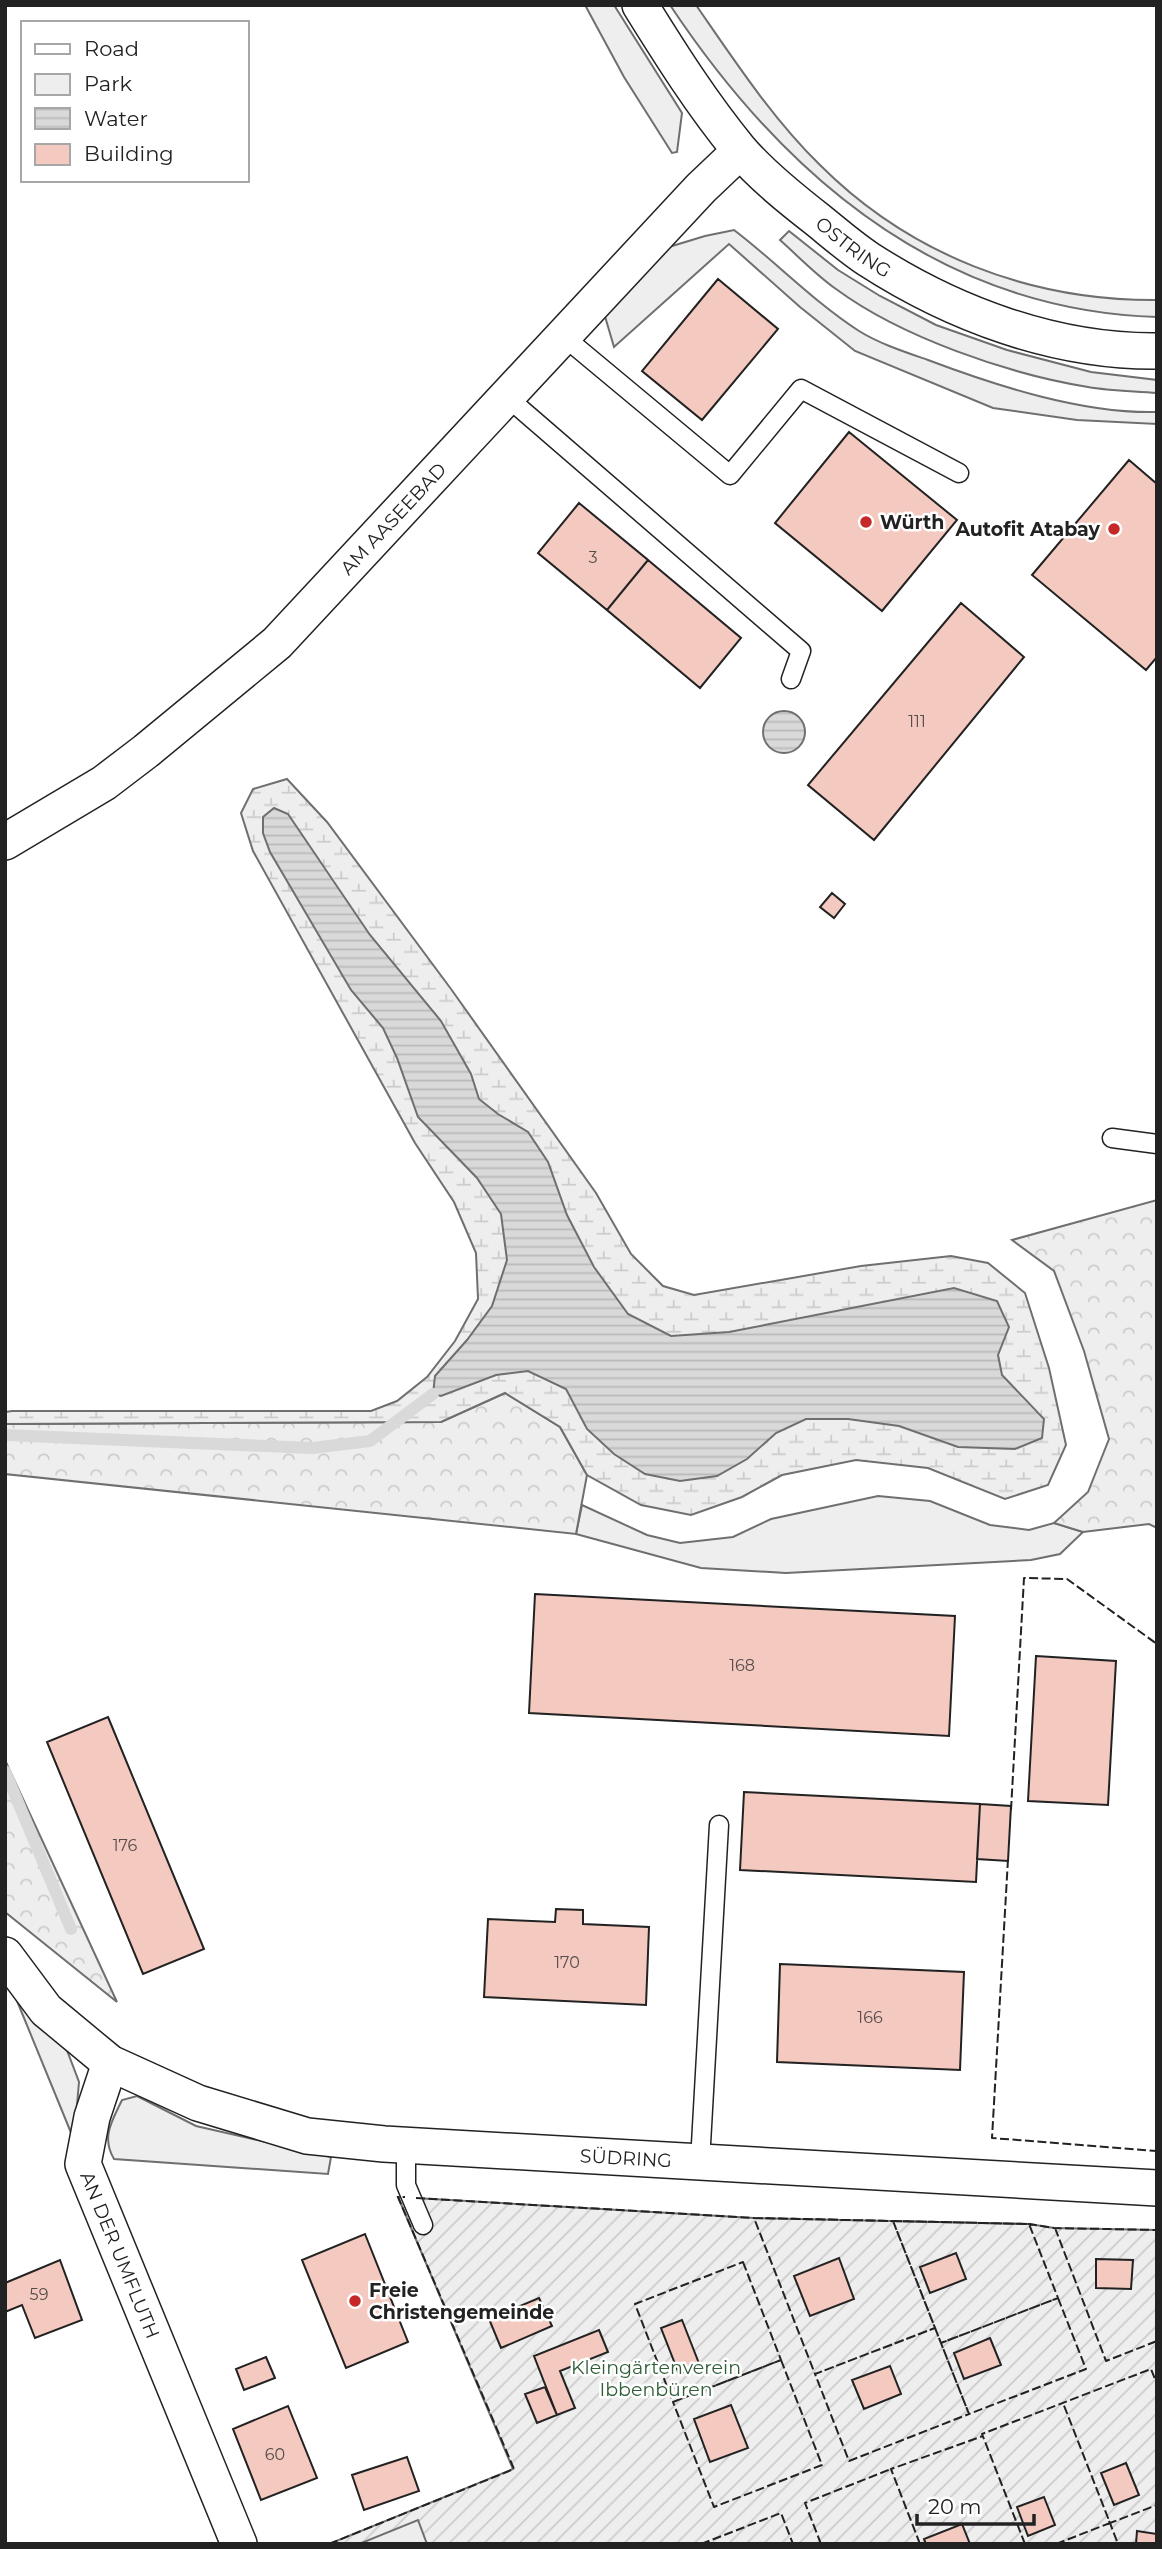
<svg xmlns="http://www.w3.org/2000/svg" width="1162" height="2549" font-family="Montserrat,sans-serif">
<defs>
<pattern id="forest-crowns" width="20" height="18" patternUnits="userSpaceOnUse" patternTransform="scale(1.75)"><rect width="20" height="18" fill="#eee"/><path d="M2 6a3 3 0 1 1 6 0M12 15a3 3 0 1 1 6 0" fill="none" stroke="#ccc"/></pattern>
<pattern id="wetland-marsh" width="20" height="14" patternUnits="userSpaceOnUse" patternTransform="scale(1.75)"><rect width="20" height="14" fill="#eee"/><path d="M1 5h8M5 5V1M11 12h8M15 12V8" fill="none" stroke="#ccc"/></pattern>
<pattern id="garden-furrows" width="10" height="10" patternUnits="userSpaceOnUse" patternTransform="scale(1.75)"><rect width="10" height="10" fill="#eee"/><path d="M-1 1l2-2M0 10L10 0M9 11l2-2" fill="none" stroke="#ccc"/></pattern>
<pattern id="water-rules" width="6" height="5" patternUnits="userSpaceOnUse" patternTransform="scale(1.75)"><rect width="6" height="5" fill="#d9d9d9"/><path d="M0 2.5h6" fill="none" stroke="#bababa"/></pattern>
</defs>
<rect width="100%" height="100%" fill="#fff"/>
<path fill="#eee" stroke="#6f6f6f" stroke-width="2" d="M585 5H614L682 113 677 152 672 153 624 77Z
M670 5H696C734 60 772 118 820 165 910 255 1030 301 1157 300V317C941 310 785 178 670 5Z
M734 230C776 262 814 302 859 331 880 344 905 352 928 360 997 386 1083 414 1157 412V424L1077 420 993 408 855 351 800 307 729 244 614 347 604 313 669 247 705 236Z
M789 231 838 270 880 296 936 325 1007 350 1091 372 1157 380V393C1134 391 1110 391 1088 387 1008 374 901 337 836 289 816 275 798 256 780 240Z
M878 1496 930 1501 990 1525 1029 1530 1054 1523 1083 1532 1060 1554 1031 1560 786 1573 701 1568 576 1534 582 1505 647 1535 680 1543 733 1537 771 1519Z
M15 1996 65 2045 79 2082 74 2140Z
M137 2096 196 2126 331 2157 328 2174 114 2159C101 2137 112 2121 122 2100Z"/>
<path fill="url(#forest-crowns)" stroke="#6f6f6f" stroke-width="2" d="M1157 1200V1528L1149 1524 1083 1532 1054 1523 1088 1492 1109 1439 1084 1351 1054 1271 1012 1240Z
M505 1393 560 1427 587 1475 576 1534 5 1474V1424L441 1422Z
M5 1760 117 2002 5 1912Z"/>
<path fill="url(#wetland-marsh)" stroke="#6f6f6f" stroke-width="2" d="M287 779 327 822 451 989 596 1193 631 1254 663 1286 694 1295 861 1266 951 1256 988 1263 1025 1293 1049 1368 1066 1445 1048 1485 1005 1499 928 1468 856 1460 782 1475 742 1497 691 1515 641 1505 587 1475 560 1427 505 1393 441 1422 5 1424V1412L12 1411H371L397 1401 427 1377 455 1341 478 1299 476 1253 454 1202 415 1143 253 851 241 813 253 789Z"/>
<path fill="url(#garden-furrows)" stroke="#6f6f6f" stroke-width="2" d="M398 2197 754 2218 1029 2224 1054 2228 1157 2230V2544H329L513 2469Z"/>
<path fill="#ededed" stroke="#6f6f6f" stroke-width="2" d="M418 2520 427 2544H359Z"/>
<path fill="url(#water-rules)" stroke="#6f6f6f" stroke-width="2" d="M763 732a21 21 0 1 1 42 0a21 21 0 1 1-42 0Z
M274 808 288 814 370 935 441 1021 471 1074 479 1099 498 1114 528 1132 548 1162 567 1215 594 1267 628 1314 671 1336 729 1332 954 1288 997 1301 1009 1327 998 1355 1002 1375 1044 1419 1042 1438 1015 1449 958 1447 899 1426 848 1419H806L776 1433 747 1459 717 1476 680 1481 645 1474 614 1454 587 1429 566 1389 528 1371 496 1375 441 1396 433 1394 435 1376 467 1340 492 1306 507 1260 501 1214 477 1178 418 1117 397 1058 383 1028 351 990 270 852 263 833V817Z"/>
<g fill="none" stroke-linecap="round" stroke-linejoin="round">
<path stroke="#d9d9d9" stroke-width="12" d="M5 1435 312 1448 370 1441 433 1394
M5 1771 71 1929"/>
</g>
<path fill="#f3c9c0" stroke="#222" stroke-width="2" d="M718 279 778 329 702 420 642 371Z
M849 432 957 520 882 611 775 523Z
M1129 460 1157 484V657L1146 670 1032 575Z
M579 503 648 560 607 610 538 553Z
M648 560 741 638 700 688 607 610Z
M961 603 1024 657 874 840 808 785Z
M832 893 845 904 834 918 820 907Z
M535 1594 955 1616 949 1736 529 1713Z
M1036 1656 1116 1661 1108 1805 1028 1801Z
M108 1717 204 1949 143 1974 47 1742Z
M744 1792 980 1804 976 1882 740 1870Z
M980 1804 1011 1806 1008 1861 977 1859Z
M556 1909 583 1910V1924L649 1927 646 2005 484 1997 488 1919 555 1922Z
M780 1964 964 1972 960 2070 777 2062Z
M365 2234 408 2342 346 2368 302 2260Z
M956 2253 966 2279 930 2293 920 2267Z
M839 2258 854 2299 810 2316 794 2276Z
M1096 2259 1133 2260 1131 2289 1096 2288Z
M60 2260 82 2320 35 2338 22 2305 5 2312V2283Z
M539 2298 552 2326 501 2348 489 2319Z
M682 2320 700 2366 679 2374 661 2328Z
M599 2330 608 2352 560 2371 575 2408 557 2415 534 2356Z
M990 2338 1001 2365 964 2379 954 2353Z
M266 2357 275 2378 244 2390 236 2369Z
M890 2366 901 2394 864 2409 852 2380Z
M545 2387 557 2415 537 2423 525 2394Z
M731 2405 748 2448 710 2462 694 2419Z
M288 2406 317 2478 261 2500 233 2429Z
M407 2457 419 2491 364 2510 352 2475Z
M1126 2463 1139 2495 1114 2505 1101 2473Z
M1044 2497 1055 2525 1028 2536 1017 2507Z
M962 2524 970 2544H926L924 2539Z
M1137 2531 1157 2534V2544H1136Z"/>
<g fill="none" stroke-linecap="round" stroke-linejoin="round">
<defs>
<path id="service" d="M563 336 730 475 801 389 959 473
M507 397 801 651 791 679
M1112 1138 1157 1144
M406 2145V2185L423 2225
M700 2162 719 1825"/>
<g id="minor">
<path id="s1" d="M640 5C671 55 702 104 739 149 761 175 791 199 818 220 834 233 850 247 868 259 953 314 1055 352 1157 351"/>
<path id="s2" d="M5 842 104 783 146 751 277 643 701 188 740 151"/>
<path id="s3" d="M5 1955 46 2010 110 2063 198 2103 307 2136 384 2144 1157 2188"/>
<path id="s4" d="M110 2063 92 2117 83 2164 239 2544"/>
</g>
</defs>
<use href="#service" stroke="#222" stroke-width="21"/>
<use href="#minor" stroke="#222" stroke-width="38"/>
<use href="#service" stroke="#fff" stroke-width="18"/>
<use href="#minor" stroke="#fff" stroke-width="35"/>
<path stroke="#222" stroke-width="2" stroke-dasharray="9 3.5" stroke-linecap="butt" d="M1011 1810 1024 1578 1067 1579 1157 1644
M1008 1859 992 2138 1157 2151
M416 2198 754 2218 1029 2224 1054 2228 1157 2230
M754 2218 893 2221 935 2328 815 2374Z
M893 2221 1029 2224 1058 2298 941 2343Z
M1055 2228 1106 2361 1157 2341
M743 2262 781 2360 673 2402 635 2304Z
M1058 2298 1086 2369 969 2414 941 2343Z
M935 2328 969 2414 849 2461 815 2374Z
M781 2360 822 2465 714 2507 673 2402Z
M1109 2521 1110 2523 1157 2505
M1108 2524 1110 2523 1118 2544
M329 2544 514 2469 398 2197H405
M701 2544 781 2513 793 2544
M821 2544 805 2503 891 2469 892 2472
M920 2544 891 2469 983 2436
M1025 2544 982 2434 1151 2369 1157 2384
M1056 2544 1110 2523 1063 2403"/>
</g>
<g fill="#c62828" stroke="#fff" stroke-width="2.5">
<circle cx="866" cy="522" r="7"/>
<circle cx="1114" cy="529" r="7"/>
<circle cx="355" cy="2301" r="7"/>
</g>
<g text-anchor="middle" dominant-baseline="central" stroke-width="5" stroke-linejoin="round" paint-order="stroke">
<g font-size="16" fill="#564c4a">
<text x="593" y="557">3</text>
<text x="917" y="721">111</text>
<text x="742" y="1665">168</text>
<text x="125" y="1845">176</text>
<text x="567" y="1962">170</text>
<text x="870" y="2017">166</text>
<text x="39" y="2294">59</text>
<text x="275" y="2454">60</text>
</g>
<g font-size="19" fill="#222" stroke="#fff">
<text stroke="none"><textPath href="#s1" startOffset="326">OSTRING</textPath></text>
<text stroke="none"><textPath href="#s2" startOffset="508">AM AASEEBAD</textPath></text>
<text stroke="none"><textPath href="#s3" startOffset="682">SÜDRING</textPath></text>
<text stroke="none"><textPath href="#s4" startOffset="203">AN DER UMFLUTH</textPath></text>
</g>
<g font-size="19" font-weight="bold" fill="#222" stroke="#fff" text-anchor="start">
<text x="880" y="522">Würth</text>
<text x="1100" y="529" text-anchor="end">Autofit Atabay</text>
<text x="369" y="2290">Freie<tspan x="369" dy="22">Christengemeinde</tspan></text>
</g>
<g font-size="19" fill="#2f5e38" stroke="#fff">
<text x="656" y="2367">Kleingärtenverein<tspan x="656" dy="22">Ibbenbüren</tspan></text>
</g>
</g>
<rect width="1162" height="2549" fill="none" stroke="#222222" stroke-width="14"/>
<rect x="21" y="21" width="228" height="161" fill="#ffffff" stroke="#a7a7a7" stroke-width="2"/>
<rect x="35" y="44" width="35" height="10" fill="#ffffff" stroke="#a7a7a7" stroke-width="2"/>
<text x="84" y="56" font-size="21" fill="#222222">Road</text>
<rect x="35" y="74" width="35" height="21" fill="#eeeeee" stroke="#a7a7a7" stroke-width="2"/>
<text x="84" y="91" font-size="21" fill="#222222">Park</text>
<rect x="35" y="108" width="35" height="21" fill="url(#water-rules)" stroke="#a7a7a7" stroke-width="2"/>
<text x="84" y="126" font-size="21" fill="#222222">Water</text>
<rect x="35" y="144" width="35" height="21" fill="#f3c9c0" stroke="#a7a7a7" stroke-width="2"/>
<text x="84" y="161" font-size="21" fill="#222222">Building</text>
<path d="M917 2514v10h117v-10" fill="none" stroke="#222222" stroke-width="3.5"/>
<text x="928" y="2514" font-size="21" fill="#222222" stroke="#ffffff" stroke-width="5" paint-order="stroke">20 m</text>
</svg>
